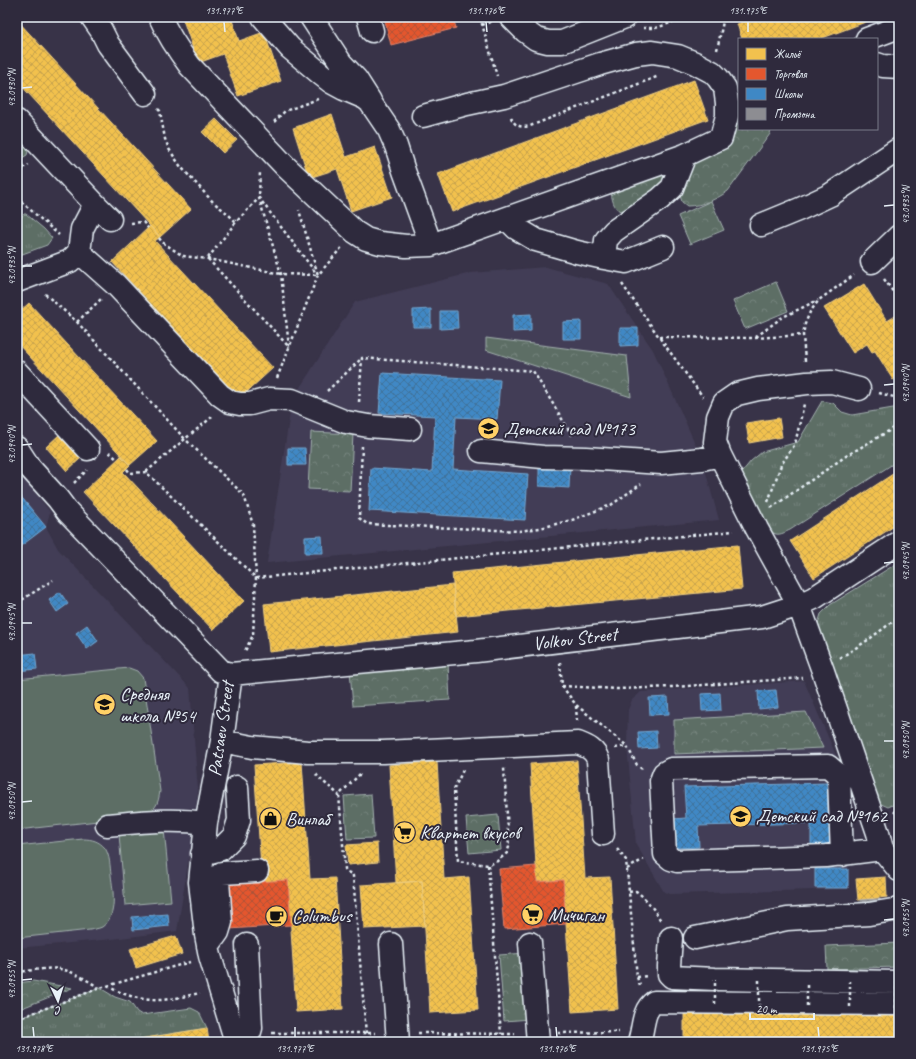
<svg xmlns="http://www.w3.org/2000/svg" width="916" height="1059" font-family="Caveat,sans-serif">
<defs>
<pattern id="grass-tufts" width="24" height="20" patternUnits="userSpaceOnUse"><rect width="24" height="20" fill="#5d6e65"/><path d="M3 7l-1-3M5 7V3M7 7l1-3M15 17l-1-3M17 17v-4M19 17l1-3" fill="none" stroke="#74837c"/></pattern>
<pattern id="forest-crowns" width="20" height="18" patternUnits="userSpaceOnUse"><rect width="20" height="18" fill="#5d6e65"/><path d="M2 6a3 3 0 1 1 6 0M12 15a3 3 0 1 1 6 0" fill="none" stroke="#74837c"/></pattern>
<pattern id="homes-cross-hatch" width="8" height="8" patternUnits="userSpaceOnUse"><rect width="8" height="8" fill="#f2c14e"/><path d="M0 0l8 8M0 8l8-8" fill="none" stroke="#c7a34d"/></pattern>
<pattern id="shops-cross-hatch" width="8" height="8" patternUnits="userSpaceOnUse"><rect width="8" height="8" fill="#e4572e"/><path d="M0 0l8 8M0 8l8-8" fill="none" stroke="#ad5238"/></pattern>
<pattern id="schools-cross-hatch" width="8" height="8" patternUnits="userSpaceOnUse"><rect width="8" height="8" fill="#3f88c5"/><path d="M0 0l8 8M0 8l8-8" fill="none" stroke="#41729a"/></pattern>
<pattern id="industry-cross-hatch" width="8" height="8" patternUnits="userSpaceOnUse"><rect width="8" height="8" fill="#8d8d92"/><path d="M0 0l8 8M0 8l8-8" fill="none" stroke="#747579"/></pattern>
</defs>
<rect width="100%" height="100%" fill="#383348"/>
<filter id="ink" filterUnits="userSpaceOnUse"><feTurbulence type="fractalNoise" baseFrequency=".025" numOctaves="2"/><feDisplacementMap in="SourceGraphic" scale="8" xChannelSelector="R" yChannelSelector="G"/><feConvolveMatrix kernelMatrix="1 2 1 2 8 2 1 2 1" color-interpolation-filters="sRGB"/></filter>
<g filter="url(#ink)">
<path fill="#433e56" d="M546 267 608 284 653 350 702 459 719 520 267 563 292 400 355 302 471 273Z
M17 466 25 480 50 512 46 527 58 549 190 688 198 791 195 821 177 931 112 939 17 948Z
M804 681 850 788 849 889 670 894 664 892 636 844 627 746 628 710 632 700 641 692Z"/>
<path fill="url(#grass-tufts)" stroke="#a2b0ae" d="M17 139 28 151 27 155 17 161Z
M24 214H26L44 229 52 238 47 245 17 256V222Z
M822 401 833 403 842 412 852 415 899 407V460L790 530C785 532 781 535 776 534 759 530 747 487 742 472L751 461 762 452 798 442Z
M899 562V798L893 805 888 807 879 803 817 627 821 614 830 605Z
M100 988 115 997 130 1002 137 1012 142 1015 191 1008 199 1012 207 1028 121 1042H17V1019Z"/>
<path fill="url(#forest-crowns)" stroke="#a2b0ae" d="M739 116V129H771L770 134 728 191C717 199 702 206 687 206L682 202 680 195 687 167 733 133C736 128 735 121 739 116Z
M665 166 670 179 624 213C614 209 613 203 611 193Z
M711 201 724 230 690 244 678 216Z
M776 282 788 311 745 329 733 301Z
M486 338 627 356 631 397 486 350Z
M311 432 353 434 350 491 308 489Z
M448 663 450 700 353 706 350 671Z
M806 712 823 748 674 754V720Z
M371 794 374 838 347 839 344 796Z
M498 815 501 850 469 853 466 818Z
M899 943V967L827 969 826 946Z
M526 953 531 1019 504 1021 499 955Z
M33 981 72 988 17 1010V983Z"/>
<path fill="#5d6e65" stroke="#a2b0ae" d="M129 668 137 671 143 678 160 791C158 805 156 809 143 816L17 830V679Z
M164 829 171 901 125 905 119 834Z
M83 839C92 839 99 841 105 848 110 856 110 866 111 875 113 891 118 916 102 927 98 929 93 929 90 930L17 938V846Z"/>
<path fill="url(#homes-cross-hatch)" stroke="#efcf81" d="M182 17H231L239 41 264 32 281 81 238 96 223 54 198 63Z
M756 17H879L820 39H742L737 24Z
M17 20 191 209 160 237 17 81Z
M694 80 708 119 452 212 438 174Z
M332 114 346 157 375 147 392 197 351 211 337 169 309 178 293 128Z
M216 119 237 140 223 153 202 132Z
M150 226 160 237 155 241 273 368 239 399 112 262Z
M864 284 887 321 899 314V376L893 380 875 351 872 352 867 344 853 353 824 308Z
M29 303 157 441 130 465 17 343V314Z
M779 418 782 437 749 443 746 423Z
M60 434 82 457 67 471 46 447Z
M121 456 130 465 123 472 244 601 213 630 83 492Z
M899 470V523L814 578 790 541Z
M738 545 742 589 456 616 452 573Z
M453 585 458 632 269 652 264 604Z
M577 761 585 878 610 877 618 1009 572 1012 563 880 537 882 530 764Z
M302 762 310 879 335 878 343 1009 296 1012 288 880 262 882 254 765Z
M437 762 444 879 469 877 478 1010 430 1013 422 881 396 883 389 765Z
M377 843 378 862 348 865 346 845Z
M886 877 887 897 858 900 856 879Z
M422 881 425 926 364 929 361 885Z
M176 936 182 954 136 968 130 949Z
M684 1003 899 1008V1042H684Z
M207 1028 209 1042H121Z"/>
<path fill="url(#shops-cross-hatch)" stroke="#e5856b" d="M384 17H453L456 28 391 45Z
M536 866 537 882 563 880 566 924 504 929 499 869Z
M288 880 291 925 229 929 226 884Z"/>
<path fill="url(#schools-cross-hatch)" stroke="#72a8d4" d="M431 309V327H413V310Z
M440 311H457L458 328 440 329Z
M531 314V331L513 332V315Z
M581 321V339H563V322Z
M620 328H638V345L620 346Z
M382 373 500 380 497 419 456 417 453 469 528 474 525 520 369 511 371 468 432 472 435 416 379 413Z
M288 448H305L306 465H288Z
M539 465 570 466 569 488 539 486Z
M18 493 46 527 17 549V494Z
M322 536 323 553H305V537Z
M60 592 68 604 57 612 49 600Z
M87 625 98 641 87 649 76 633Z
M35 653 37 669 17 671V655Z
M776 690 778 707 759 709 758 691Z
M720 693 721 710 702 711 701 694Z
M668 697 669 714 650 715 649 698Z
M656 731 657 748 639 749 638 732Z
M827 783 828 813H834L835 845H811V823L698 826 699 847 674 848 673 819 686 818 684 787Z
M815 869H848V888H815Z
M168 914 169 926 133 930 132 917Z"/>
<path fill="url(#industry-cross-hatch)" stroke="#a8abb1" d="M880 899 881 907 861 909 860 900Z"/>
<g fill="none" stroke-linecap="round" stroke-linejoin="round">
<defs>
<path id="minor" d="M92 17 101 30 108 44 145 94
M160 17C168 35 178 50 190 66L286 167 355 232 366 239 380 243 406 246 431 245 685 155 721 138 727 116V103L725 88 718 78 712 72 695 63 678 56 652 52 636 54 600 64 504 96 467 104 423 116
M263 17 290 48 322 75 331 82 344 89 365 98 370 102 389 130 396 146 404 171 431 245
M311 17 341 63 356 79 370 101
M368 17 372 31
M511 17 525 31 536 39 548 42H562L625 17
M867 39 899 27
M877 64 883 66 899 67
M17 121 95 204 82 229 79 252 70 261 17 281
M95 204 110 219
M507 219 516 228 536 240 577 252 604 258 626 262 663 247
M761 225 800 209 830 195 899 149
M79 252 116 285 220 395 230 402 240 404H250L269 399 292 400 346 422 368 426 410 429
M604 258 606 240 614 231 660 199 672 188 685 155
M872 262 899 236
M17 372 88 449
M859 389 832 382 807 383 758 389 737 394 724 403 718 417 715 442 720 455 757 529 799 605 823 671 878 833 882 849 899 870
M17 448 30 468 58 499 67 511 221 671 231 674 476 651 762 617 799 605 814 598 899 542
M481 451 543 457 586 458 661 463 702 459 720 455
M231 674 222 741 206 823 200 882 206 935 210 956 236 1042
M222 741 252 747 308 752H383L578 743C588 747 595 750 598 760L603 834
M107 825C140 822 173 818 206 823
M202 854 221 849 234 836 239 820 237 787
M842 855 839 777 835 772 828 766 671 769 664 773 661 781 665 854 671 859 677 861 826 856 882 849
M671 938 669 966V974L672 977 715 979 899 982
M695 938 787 919 869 914 899 909
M530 943 538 1042
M391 944 398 1042
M208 946 218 932 221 922 218 881 222 873 257 871
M235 1038C244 1037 249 1038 251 1028L247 945
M639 1042C644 1028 642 1011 654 1002L899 1004"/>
</defs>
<use href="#minor" stroke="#e8f1f8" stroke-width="25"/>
<path stroke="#e8f1f8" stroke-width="2.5" stroke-dasharray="3 3" stroke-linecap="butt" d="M480 17 497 76
M482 25 491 22
M643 28H655L659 27 687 17
M717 50 724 17
M158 109 160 111 165 139 169 149 181 167 213 202 227 213 236 222
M511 117C514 126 521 128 530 126L659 76
M274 122 285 111 318 99
M17 171 29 165
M17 198 59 235
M131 223 143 222 148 228
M159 238 162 242 183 256 208 259 281 274 318 275 299 210
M208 258 236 222 259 198 316 273
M208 259 289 347 281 274 259 198 260 171
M884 279 899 300
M622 284 659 337 703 397
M45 294 77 322 185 439 212 417
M77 322 101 299
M659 337 755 338 803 335
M756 337 781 318 818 300
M805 361 803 335 805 324 810 312 819 300 854 275
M277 378 318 275 342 247
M327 391 361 359
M879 393 894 397 899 395
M359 402 362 358 533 371 573 437
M362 446 359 518 367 524 519 531 540 528 572 520 611 505 641 484
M109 452 118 460
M127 469 130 473 146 472 256 578 734 531
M146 472 185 439 244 495 253 525 256 578 253 635 245 651
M74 483 87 470
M768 502 781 465 795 444 804 404
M771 508 846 456 899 425
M17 603 53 580
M840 658 868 640 899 617
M560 662 562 686 576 705 627 746 637 765 642 769
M562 686 618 689 673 687 803 678
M576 706 577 721
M615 748 626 746
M463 770 454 789 458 861 488 865 496 862 507 853 509 847 504 768
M316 774 319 778 339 795
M360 774 339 795 345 869 347 872 352 874 353 876 366 1034
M894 813 899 807
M617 849 626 860 637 977 640 986
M488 865 501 1034
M627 869 644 859
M629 892 636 891C647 899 654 909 661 921
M17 972C29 971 49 967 60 969 73 971 89 981 99 988
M637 977 648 976
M107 986C126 996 147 1003 169 999 179 998 190 995 200 993
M17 1019 100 988 190 962
M272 1033H375
M418 1033 515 1034
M558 1033 619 1032"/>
<use href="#minor" stroke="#2f2a3d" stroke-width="22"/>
<path stroke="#e8f1f8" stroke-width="2.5" stroke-dasharray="3 3" stroke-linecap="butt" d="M759 980V1005
M715 1004V979
M807 1006V981
M850 1007V981
M896 1008 897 982"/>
</g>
</g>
<path fill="none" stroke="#e8f1f8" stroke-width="1.5" d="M224 22 225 32M486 22 487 32M748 22V32M22 88 32 87M884 206 894 205M22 266H32M884 385 894 384M22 445 32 444M884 563 894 562M22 623H32M884 741H894M22 802 32 801M884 920 894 919M22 980 32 979M33 1027 34 1037M295 1027V1037M556 1027 557 1037M818 1027 819 1037"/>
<defs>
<symbol id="school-disc" viewBox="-11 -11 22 22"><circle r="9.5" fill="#ffd166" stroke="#2f2a3d"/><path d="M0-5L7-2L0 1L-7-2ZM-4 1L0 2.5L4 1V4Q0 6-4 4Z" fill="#111"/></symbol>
<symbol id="shop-disc" viewBox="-11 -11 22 22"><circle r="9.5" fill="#ffd166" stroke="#2f2a3d"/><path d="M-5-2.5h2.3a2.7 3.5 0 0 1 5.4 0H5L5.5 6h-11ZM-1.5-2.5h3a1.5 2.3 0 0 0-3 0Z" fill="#111"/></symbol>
<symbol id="supermarket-disc" viewBox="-11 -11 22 22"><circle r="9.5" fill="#ffd166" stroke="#2f2a3d"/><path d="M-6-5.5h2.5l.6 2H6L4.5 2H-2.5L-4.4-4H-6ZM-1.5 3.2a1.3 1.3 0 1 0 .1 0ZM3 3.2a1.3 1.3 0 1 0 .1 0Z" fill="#111"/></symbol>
<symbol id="cafe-disc" viewBox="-11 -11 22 22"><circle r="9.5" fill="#ffd166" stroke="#2f2a3d"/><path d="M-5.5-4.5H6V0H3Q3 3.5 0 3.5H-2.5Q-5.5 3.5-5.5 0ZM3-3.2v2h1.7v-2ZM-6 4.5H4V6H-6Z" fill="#111"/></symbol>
</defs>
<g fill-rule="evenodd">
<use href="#school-disc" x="476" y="416" width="25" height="25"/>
<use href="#school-disc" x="92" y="692" width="25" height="25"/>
<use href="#school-disc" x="728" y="804" width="25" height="25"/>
<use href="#shop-disc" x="258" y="806" width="25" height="25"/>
<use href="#supermarket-disc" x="392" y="820" width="25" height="25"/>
<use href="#supermarket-disc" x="520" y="902" width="25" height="25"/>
<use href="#cafe-disc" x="264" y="904" width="25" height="25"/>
</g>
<g text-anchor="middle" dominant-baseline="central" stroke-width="4" stroke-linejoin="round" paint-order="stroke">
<g font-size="19" fill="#e8f1f8" stroke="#2f2a3d" text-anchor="start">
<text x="504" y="429">Детский сад №173</text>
<text x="120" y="694">Средняя<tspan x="120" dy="22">школа №54</tspan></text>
<text x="756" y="816">Детский сад №162</text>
<text x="286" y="819">Винлаб</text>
<text x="420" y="833">Квартет вкусов</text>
<text x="548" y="915">Мичиган</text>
<text x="292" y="916">Columbus</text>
</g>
<g font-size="19" fill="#e8f1f8" stroke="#2f2a3d">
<text transform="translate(575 639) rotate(-7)">Volkov Street</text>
<text transform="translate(221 729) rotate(-82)">Patsaev Street</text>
</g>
</g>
<rect width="916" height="1059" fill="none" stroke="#2f2a3d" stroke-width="44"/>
<rect x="738" y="38" width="140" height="92" fill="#2f2a3d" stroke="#797a88"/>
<rect x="746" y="48" width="20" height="12" fill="#f2c14e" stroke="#797a88"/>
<text x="774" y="58" font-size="12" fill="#e8f1f8">Жильё</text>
<rect x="746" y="68" width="20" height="12" fill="#e4572e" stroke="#797a88"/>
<text x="774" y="78" font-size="12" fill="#e8f1f8">Торговля</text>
<rect x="746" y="88" width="20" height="12" fill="#3f88c5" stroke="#797a88"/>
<text x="774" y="98" font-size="12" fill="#e8f1f8">Школы</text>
<rect x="746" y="108" width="20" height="12" fill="#8d8d92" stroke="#797a88"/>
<text x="774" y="118" font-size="12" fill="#e8f1f8">Промзона</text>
<g transform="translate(58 1001) rotate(176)" stroke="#2f2a3d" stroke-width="3" paint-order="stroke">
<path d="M0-3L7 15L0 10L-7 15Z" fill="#e8f1f8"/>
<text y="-6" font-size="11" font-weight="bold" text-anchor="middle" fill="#e8f1f8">С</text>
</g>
<path d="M750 1013v6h64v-6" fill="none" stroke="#e8f1f8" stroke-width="2"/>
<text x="756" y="1013" font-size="12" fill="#e8f1f8" stroke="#2f2a3d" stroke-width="3" paint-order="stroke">20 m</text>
<rect x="22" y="22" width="872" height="1015" fill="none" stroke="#e8f1f8" stroke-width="1.5"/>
<g font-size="10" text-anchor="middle" fill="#e8f1f8">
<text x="224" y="14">131.977°E</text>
<text x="486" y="14">131.976°E</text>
<text x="748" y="14">131.975°E</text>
<text transform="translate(11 88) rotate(-90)" y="4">43.0930°N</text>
<text transform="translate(905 205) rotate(-90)" y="4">43.0935°N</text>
<text transform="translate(11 266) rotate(-90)" y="4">43.0935°N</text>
<text transform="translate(905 384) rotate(-90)" y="4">43.0940°N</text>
<text transform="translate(11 445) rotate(-90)" y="4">43.0940°N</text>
<text transform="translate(905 562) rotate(-90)" y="4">43.0945°N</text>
<text transform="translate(11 623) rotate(-90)" y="4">43.0945°N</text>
<text transform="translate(905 741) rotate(-90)" y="4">43.0950°N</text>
<text transform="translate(11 802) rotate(-90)" y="4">43.0950°N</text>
<text transform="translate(905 919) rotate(-90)" y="4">43.0955°N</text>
<text transform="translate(11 980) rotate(-90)" y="4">43.0955°N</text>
<text x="34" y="1052">131.978°E</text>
<text x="295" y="1052">131.977°E</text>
<text x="557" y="1052">131.976°E</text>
<text x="819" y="1052">131.975°E</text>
</g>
</svg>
